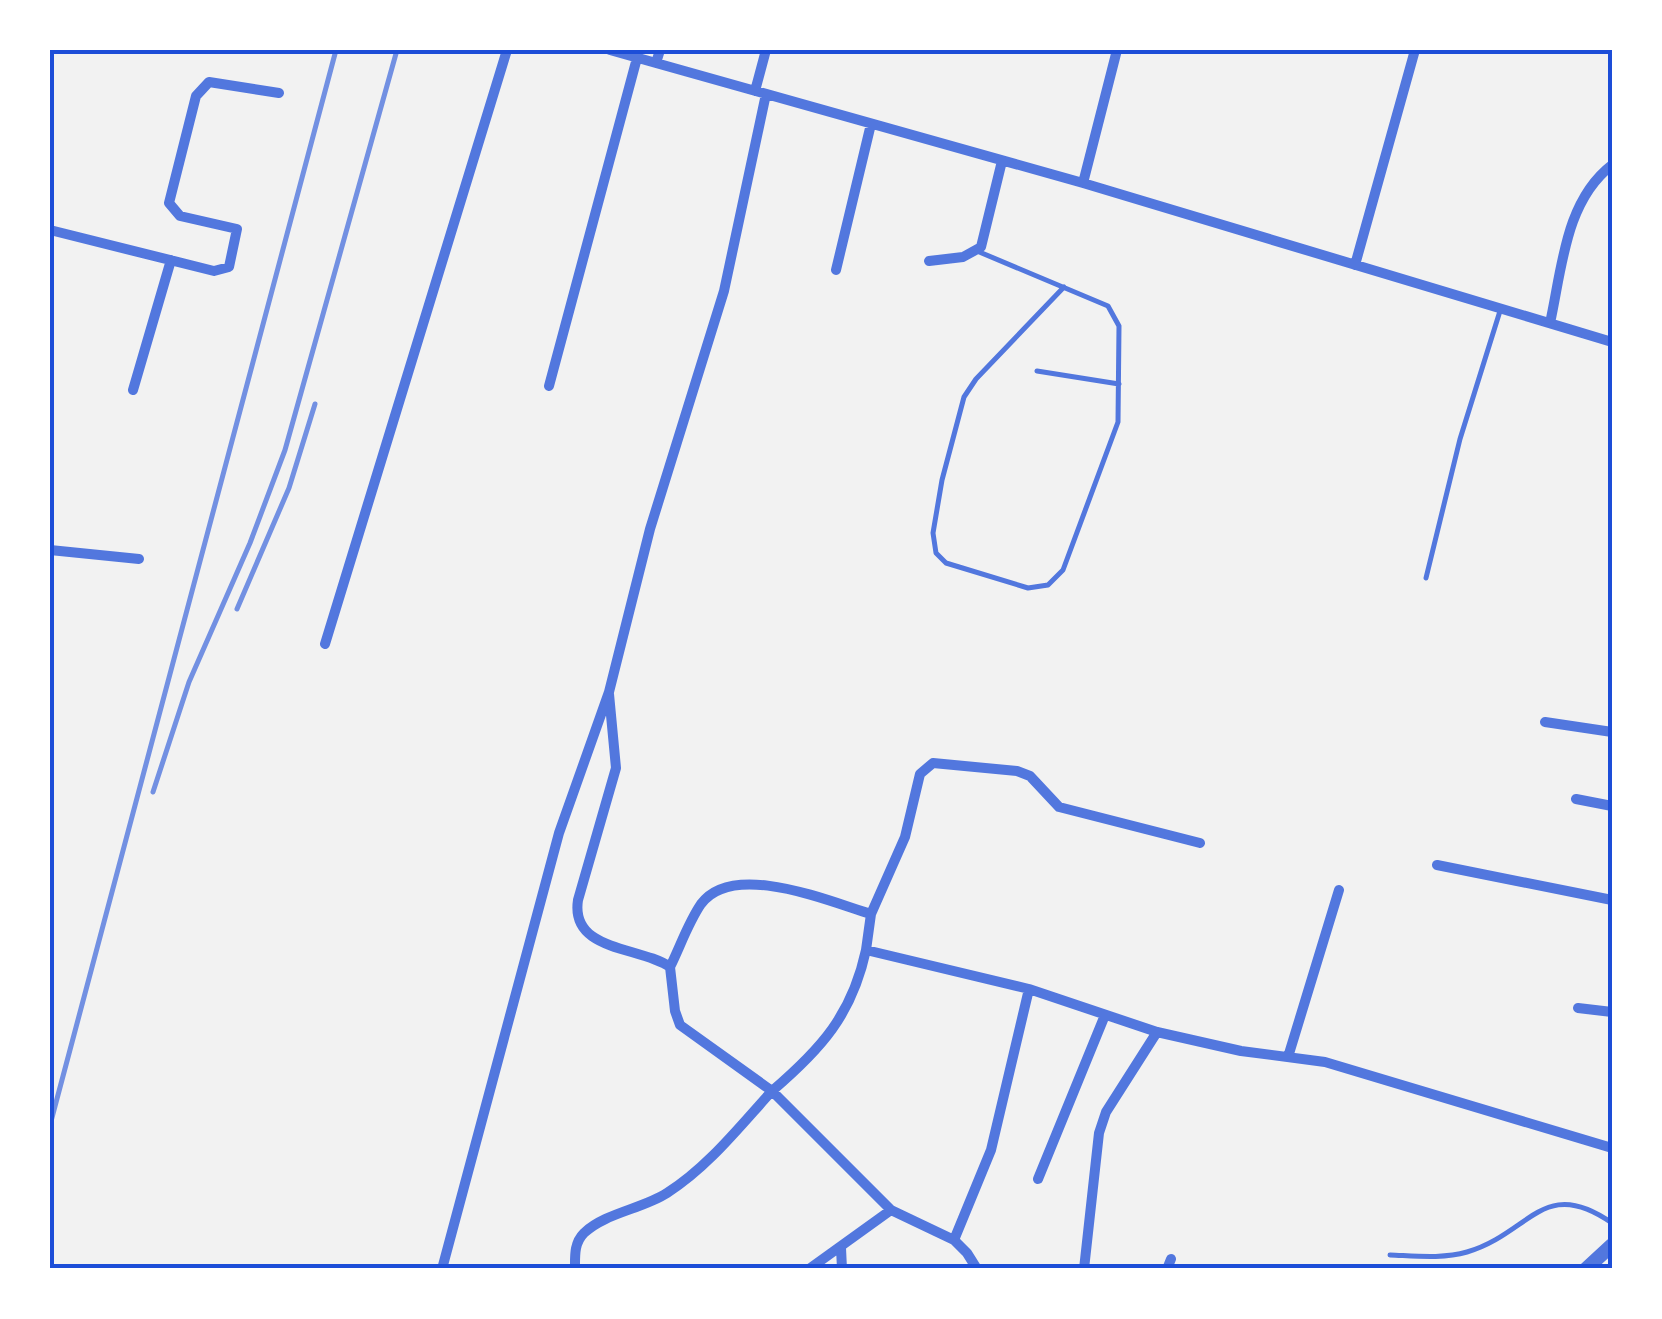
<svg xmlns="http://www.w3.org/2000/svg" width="1662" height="1319" font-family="Mulish,sans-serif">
<rect width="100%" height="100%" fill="#f2f2f2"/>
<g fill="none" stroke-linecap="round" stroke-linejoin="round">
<path stroke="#5277de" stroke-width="5" d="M977 251 1108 306 1119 326 1118 422 1063 570 1048 585 1028 588 946 563 936 553 933 533 942 480 964 397 976 379 1064 287
M1037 371 1119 384
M1426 578 1460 439 1500 311
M1390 1255C1416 1256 1443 1259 1467 1252 1531 1233 1543 1175 1612 1223"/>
<path stroke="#5277de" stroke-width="10" d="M610 50 656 63
M660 50 656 63 1083 183 1612 342
M755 91 766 50
M1083 183 1117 50
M50 230 214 271 229 267 237 229 180 216 169 203 196 96 209 82 279 93
M929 261 963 257 981 247 1002 161
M1355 265 1415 50
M836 270 871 124
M1550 323C1562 269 1565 201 1612 165
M549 386 637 58
M133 390 171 260
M50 550 139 559
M325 644 507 50
M609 694 616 768 578 900C570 952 640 946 670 967L675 1011 680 1025 772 1091C821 1049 852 1015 866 950L1029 989
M1545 722 1612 732
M1576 799 1612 806
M1437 865 1612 900
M866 950 871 914 905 837 920 774 933 763 1017 771 1030 776 1059 807 1200 843
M670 967C680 947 688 923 701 904 733 860 830 902 871 914
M1578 1008 1612 1012
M1288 1057 1339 890
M1038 1179 1105 1015
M841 1248 842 1269
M442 1269 559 833 609 692 650 529 724 291 766 94
M575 1269C575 1256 574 1243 584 1233 605 1213 642 1209 667 1193 708 1167 740 1126 772 1091L891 1210 954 1240
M809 1269 891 1210
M977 1269 967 1253 954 1240 991 1150 1029 989 1157 1032 1241 1051 1325 1062 1612 1148
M1084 1269 1099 1133 1106 1112 1157 1032
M1167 1269 1171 1259"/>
<path stroke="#5277de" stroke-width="14" d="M1586 1269 1612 1245"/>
<path stroke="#7290e2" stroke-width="5" d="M237 609 289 488 315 404
M153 792 189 682 250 543 285 450 397 50
M50 1125 336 50"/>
</g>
<rect width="1662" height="1319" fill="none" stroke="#ffffff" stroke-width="105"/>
<rect x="52" y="52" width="1558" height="1214" fill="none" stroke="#1d4ed8" stroke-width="4"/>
</svg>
